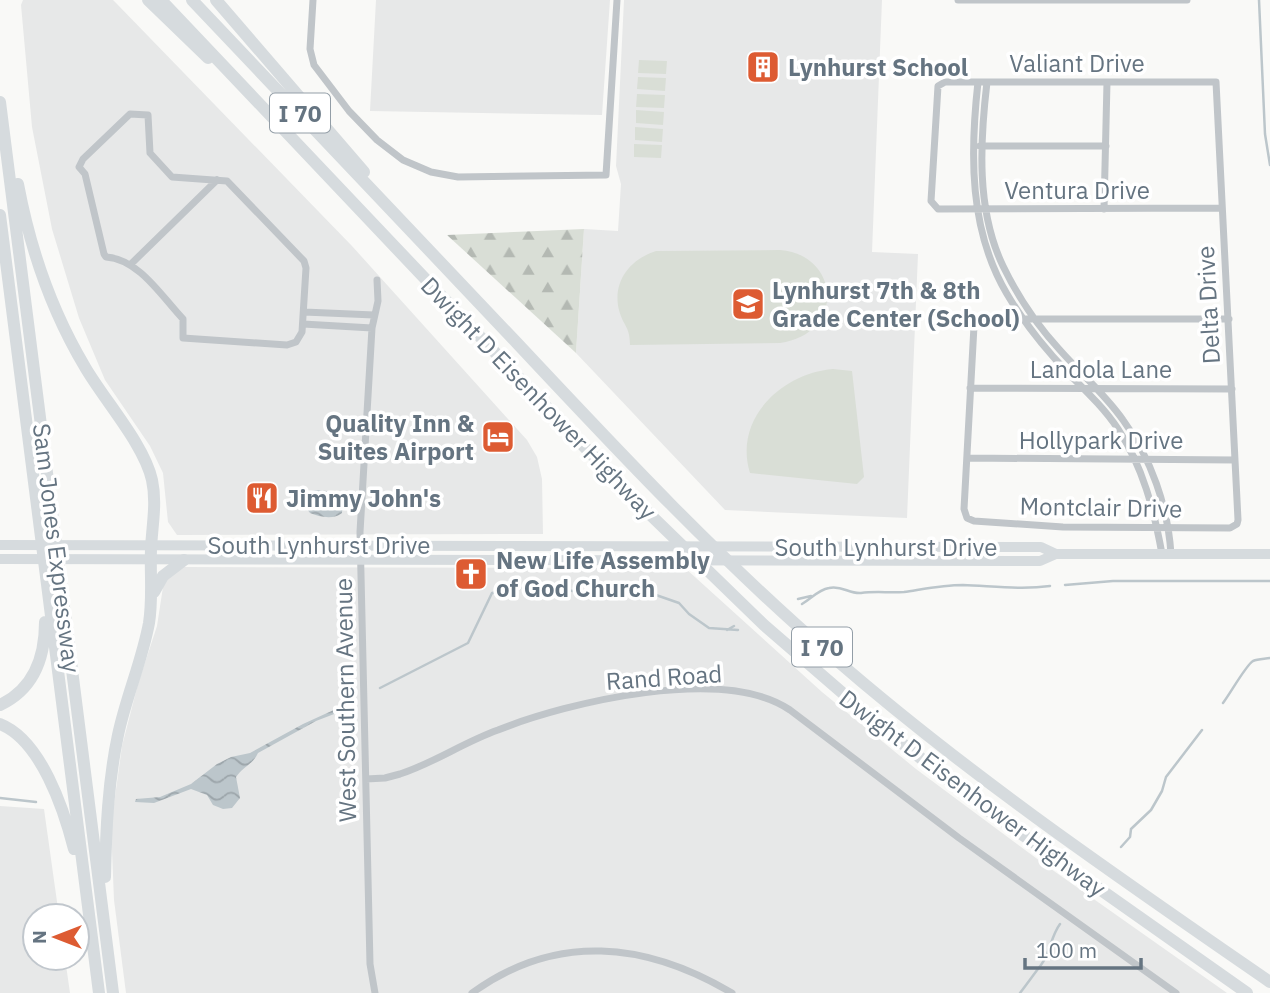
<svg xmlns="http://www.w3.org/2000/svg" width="1270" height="993" font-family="'IBM Plex Sans',sans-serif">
<defs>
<pattern id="forest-firs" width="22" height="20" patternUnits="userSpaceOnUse" patternTransform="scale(1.75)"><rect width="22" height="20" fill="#d9ded6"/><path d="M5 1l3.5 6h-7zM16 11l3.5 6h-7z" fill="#b4b9b3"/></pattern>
<pattern id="water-waves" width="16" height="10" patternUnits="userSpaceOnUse" patternTransform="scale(1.75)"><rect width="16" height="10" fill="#bcc6cb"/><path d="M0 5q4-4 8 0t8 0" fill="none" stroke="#9ca5aa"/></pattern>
</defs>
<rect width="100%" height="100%" fill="#f9f9f7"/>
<path fill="#e7e8e8" d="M23 0H113L117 4 352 246 527 440 537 457 542 479 543 534 177 535 168 522 163 473 150 446 105 380 79 318 52 229 32 127 21 5Z
M376 0H610L602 115 370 111Z
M624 0H882L872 252 918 254 907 518 725 510 576 353 584 229 618 231 621 184 616 166Z
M183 567 685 568 822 692 916 769 1044 864 1227 993H126L114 900 111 826 122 746 138 684 157 626 163 587 169 576Z
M0 806 44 809 59 916H35V958H65L70 993H0Z"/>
<path fill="#d9ded6" d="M639 60 667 61 666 74 638 73Z
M638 77 666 78 665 91 637 89Z
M637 94 665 95 664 108 636 107Z
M636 110 664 112 663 125 636 123Z
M635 127 663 129 662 142 635 140Z
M634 144 662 145 661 158 634 157Z
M780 250C841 255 845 334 780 343L630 345C630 326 623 326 619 310 612 282 630 259 656 251Z
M833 369 852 371 864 477 857 484 750 473C733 418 783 373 833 369Z"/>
<path fill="url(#forest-firs)" d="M584 229 576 353 447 235Z"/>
<path fill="url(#water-waves)" d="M315 490 339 492 343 495 342 513C334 520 319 517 310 513L307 509 308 497Z
M349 703 342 711 316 721 258 753C253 764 243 767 236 777L240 798 232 808 223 809 213 805 207 795 191 789 154 803 135 802 136 799 160 797 191 784 217 764 231 757 250 753 303 724Z"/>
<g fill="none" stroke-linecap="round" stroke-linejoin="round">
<path stroke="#bcc6cb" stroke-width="2.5" d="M1259 0 1265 134 1270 165
M1065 585 1113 581H1270
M798 599 811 596
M802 604C812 598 818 590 829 588 842 585 849 594 861 593 875 591 889 593 904 592 924 589 943 585 963 585 992 586 1021 590 1050 586
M727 630 734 626
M380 688 468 643 492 593 534 586 573 591 656 595 679 603 689 614 709 628 738 630
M1223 703C1230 694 1246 665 1253 661 1258 659 1265 659 1270 658
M0 798 36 802
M1121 847 1130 837 1131 829 1151 810 1162 791 1166 777 1202 730
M1020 993C1027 984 1034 974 1041 965 1050 953 1051 936 1060 924"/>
<path stroke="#c0c5c9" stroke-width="7" d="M313 0 310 49 314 65 349 111 377 140 403 160 431 172 458 177 606 175 617 0
M958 0H1187
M978 82C970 154 969 230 1007 294 1024 323 1046 350 1069 374 1086 391 1105 409 1118 429 1143 467 1154 510 1162 554
M987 82C980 142 976 210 1003 266 1017 295 1037 325 1059 349 1080 373 1105 394 1123 420 1151 458 1168 507 1171 554
M130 114 148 115 150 153 172 177 227 181 304 261 306 268 302 332 296 342 287 345 183 338V319C162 297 139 259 106 257L104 254 85 174 79 167 83 159Z
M980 146H1106
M1222 208 938 209 931 201 938 86 945 82H1216L1238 520 1237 524 1230 528 1063 527 974 521 967 518 964 509 974 326 978 319H1229
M1104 209 1107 82
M131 264 217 180
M304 312 374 315
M303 324 372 328
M970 388 1232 389
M967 458 1235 460
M366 779 385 778 400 774C434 763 464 742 498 730 568 702 724 665 790 710L959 838 1176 993
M375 993 370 964 360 532 372 328 378 301 377 280
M472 993C556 932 646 942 732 993"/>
<path stroke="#d6dbde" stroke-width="10" d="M0 545 1041 547 1056 554
M0 559 1040 561 1056 554H1270"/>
<path stroke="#d6dbde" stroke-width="12" d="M148 0 208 58
M161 0 632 497 764 625 883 728 972 799 1247 993
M192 0C300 114 408 228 516 342 618 451 720 560 834 658 971 777 1121 879 1270 982
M216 0 364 172
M0 102 113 993
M18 184C30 248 51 310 85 367 104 400 144 444 152 480 157 503 152 526 151 549 150 574 153 598 149 623 142 661 126 697 118 735 108 782 106 830 105 877
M0 215 99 993
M154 592 163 576 184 560
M0 705C34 689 45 657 45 622
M0 724C41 740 64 810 74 849"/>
</g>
<defs>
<symbol id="building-square" viewBox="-11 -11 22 22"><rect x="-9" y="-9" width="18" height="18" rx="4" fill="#dd5b32" stroke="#fff"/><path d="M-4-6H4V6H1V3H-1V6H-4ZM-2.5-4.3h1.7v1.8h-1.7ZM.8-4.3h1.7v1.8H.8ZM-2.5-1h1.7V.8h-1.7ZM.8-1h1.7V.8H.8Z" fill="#fff"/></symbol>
<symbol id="school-square" viewBox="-11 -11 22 22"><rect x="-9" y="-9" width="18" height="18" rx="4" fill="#dd5b32" stroke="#fff"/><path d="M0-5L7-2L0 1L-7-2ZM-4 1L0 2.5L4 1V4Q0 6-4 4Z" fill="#fff"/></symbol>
<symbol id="hotel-square" viewBox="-11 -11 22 22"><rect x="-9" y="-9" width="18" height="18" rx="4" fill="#dd5b32" stroke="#fff"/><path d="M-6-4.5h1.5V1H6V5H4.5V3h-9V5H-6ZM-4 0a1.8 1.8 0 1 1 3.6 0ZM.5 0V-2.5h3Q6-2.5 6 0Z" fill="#fff"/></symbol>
<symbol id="restaurant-square" viewBox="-11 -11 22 22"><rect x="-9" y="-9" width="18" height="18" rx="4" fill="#dd5b32" stroke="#fff"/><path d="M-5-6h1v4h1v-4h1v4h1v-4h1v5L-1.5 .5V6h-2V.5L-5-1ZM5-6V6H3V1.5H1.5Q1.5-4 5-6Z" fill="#fff"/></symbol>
<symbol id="church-square" viewBox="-11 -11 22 22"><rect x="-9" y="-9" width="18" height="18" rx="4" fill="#dd5b32" stroke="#fff"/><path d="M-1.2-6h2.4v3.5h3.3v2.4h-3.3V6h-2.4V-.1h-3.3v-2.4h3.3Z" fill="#fff"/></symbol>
</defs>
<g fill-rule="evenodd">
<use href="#building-square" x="744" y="48" width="38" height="38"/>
<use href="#school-square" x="729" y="285" width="38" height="38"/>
<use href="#hotel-square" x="479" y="418" width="38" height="38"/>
<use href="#restaurant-square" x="243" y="479" width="38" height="38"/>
<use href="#church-square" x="452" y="555" width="38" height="38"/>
</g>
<g text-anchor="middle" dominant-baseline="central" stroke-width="7" stroke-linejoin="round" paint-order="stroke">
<g fill="#fff" stroke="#939ea7" stroke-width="2">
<rect x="270" y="93.5" width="60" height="39" rx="5"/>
<rect x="792" y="627.5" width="60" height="39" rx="5"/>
</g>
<g font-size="23" font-weight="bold" fill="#657481">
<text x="300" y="113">I 70</text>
<text x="822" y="647">I 70</text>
</g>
<g font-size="24" fill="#657481" stroke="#fff">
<text x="1077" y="63">Valiant Drive</text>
<text x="1077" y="190">Ventura Drive</text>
<text transform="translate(1208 305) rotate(-93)">Delta Drive</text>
<text x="1101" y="369">Landola Lane</text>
<text transform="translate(539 398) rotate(46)">Dwight D Eisenhower Highway</text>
<text x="1101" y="440">Hollypark Drive</text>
<text transform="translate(1101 507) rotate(1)">Montclair Drive</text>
<text x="319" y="545">South Lynhurst Drive</text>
<text x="886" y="547">South Lynhurst Drive</text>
<text transform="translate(57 548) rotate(83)">Sam Jones Expressway</text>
<text transform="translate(664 677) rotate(-4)">Rand Road</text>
<text transform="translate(345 700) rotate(-91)">West Southern Avenue</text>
<text transform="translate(973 793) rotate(37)">Dwight D Eisenhower Highway</text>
</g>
<g font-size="24" font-weight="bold" fill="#657481" stroke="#fff" text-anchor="start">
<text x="788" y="67">Lynhurst School</text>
<text x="772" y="290">Lynhurst 7th &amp; 8th<tspan x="772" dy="28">Grade Center (School)</tspan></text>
<text x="474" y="423" text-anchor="end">Quality Inn &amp;<tspan x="474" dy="28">Suites Airport</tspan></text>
<text x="286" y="498">Jimmy John's</text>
<text x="496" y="560">New Life Assembly<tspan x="496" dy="28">of God Church</tspan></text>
</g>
</g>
<g transform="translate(56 937) rotate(270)"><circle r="33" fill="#ffffff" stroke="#c1c7cd" stroke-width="2"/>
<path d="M0-5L12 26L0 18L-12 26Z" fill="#dd5b32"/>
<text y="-10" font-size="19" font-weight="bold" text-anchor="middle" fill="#657481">N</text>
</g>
<path d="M1025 958v10h116v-10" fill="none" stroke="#657481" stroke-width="3.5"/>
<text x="1036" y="958" font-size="21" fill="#657481" stroke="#ffffff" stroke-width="5" paint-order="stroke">100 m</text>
</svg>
